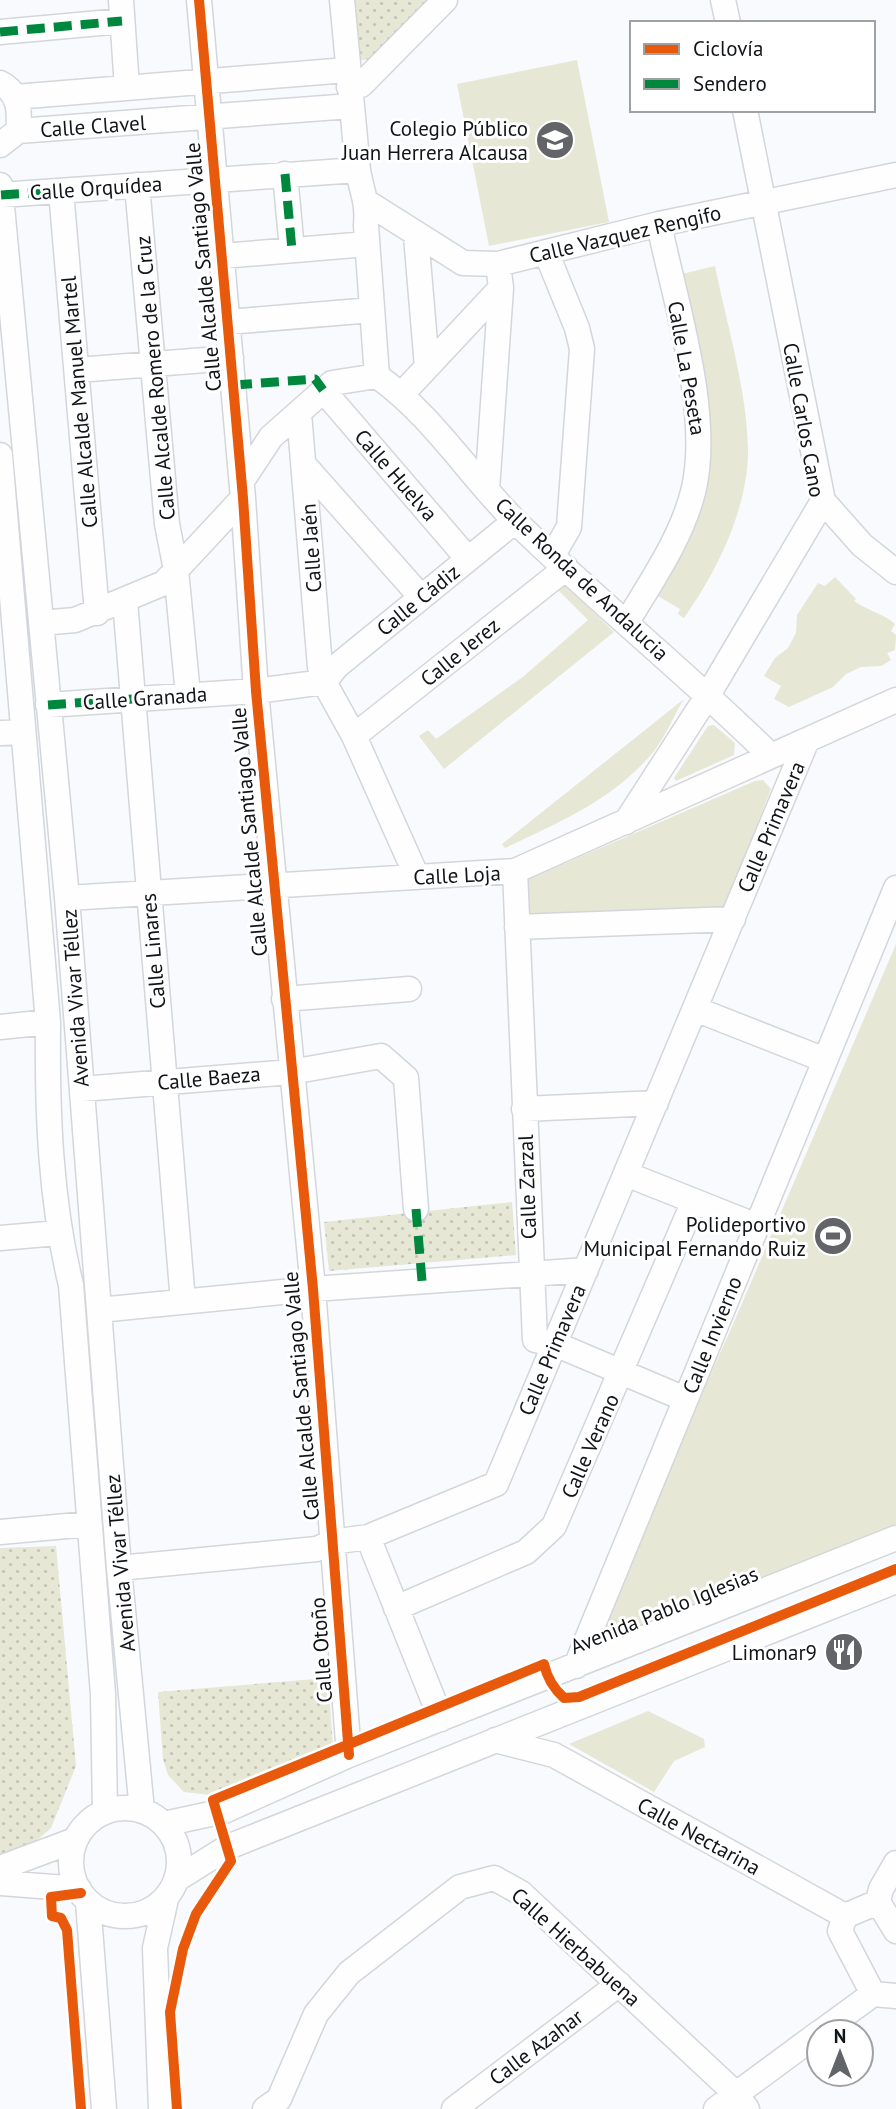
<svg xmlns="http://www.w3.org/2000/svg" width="896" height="2109" font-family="'PT Sans',sans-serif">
<defs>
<pattern id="park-dots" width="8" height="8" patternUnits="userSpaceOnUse" patternTransform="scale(1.75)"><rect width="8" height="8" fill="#e6e7d4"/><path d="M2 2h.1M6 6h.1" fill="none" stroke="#c4c5b5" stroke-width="1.8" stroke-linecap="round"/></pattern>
</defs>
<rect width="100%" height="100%" fill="#f8fafd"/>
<path fill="#e6e7d4" d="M577 60 609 222 489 246 457 84Z
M715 266C727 326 747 389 748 450 748 509 717 571 684 618L678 614 680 609 651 592 697 501 678 275Z
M835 577 856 599 854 601C868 611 883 613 895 624L891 631 896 635 895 650 887 653 891 660 881 666 861 667 846 674 833 687 789 707 774 699 781 686 764 676 775 658 788 648 796 633 797 615 818 583 825 586Z
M562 582 614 632 444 769 419 736 428 730 436 739 524 676 588 620 556 588Z
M684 699C674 715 666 736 654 751 615 799 560 822 505 848L502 844Z
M714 725 735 743 734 755 676 781 674 778 708 726Z
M763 780 771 789 724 910 524 920 522 882 755 781Z
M896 944V1524L589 1646 734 1322Z
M648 1711 704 1739 705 1747 674 1761 654 1792 569 1744Z"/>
<path fill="url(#park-dots)" d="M352 0H427L376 58 356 61Z
M512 1202 516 1255 329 1271 324 1222Z
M56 1546 76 1766 51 1828 24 1852 0 1856V1548Z
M328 1678 333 1746 330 1748 210 1795 184 1792 168 1775 163 1759 158 1692Z"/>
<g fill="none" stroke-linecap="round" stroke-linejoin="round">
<defs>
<path id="minor" d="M121 0 127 88
M199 0 243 498 256 691 313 1289 349 1755
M342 0 358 170C362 194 368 200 366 226L377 376
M723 0 728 23
M0 32 122 21
M0 83C20 93 20 112 18 131L0 145
M349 87 361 85 445 0
M15 97 347 70
M18 131 351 106
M285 174 292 250
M0 185 67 898 119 1568 142 1811
M137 185 167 524 176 570 188 695
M61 191 97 613
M1 195 358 170
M368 203 463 263 498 264 659 224 896 175
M416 236 427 367
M546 252 577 328 582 349 569 527 553 555
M222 256 367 244
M228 322 372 310
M77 370 231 358
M323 390 468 559
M402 394 501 288
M299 413 320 667 324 682 354 736 417 877
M0 455 48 1022C47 1110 50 1200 71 1285L103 1694 105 1812
M305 466 421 597
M242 481 271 437 332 383 377 376C432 415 469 475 516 522 599 603 689 675 771 756
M487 490 501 288 498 264
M823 501 862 545 896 572
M125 601 183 1302
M627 622C652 580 683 536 694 488 711 411 675 302 659 224
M41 623 75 620 164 583 243 498
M324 682 337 666 515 521
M48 705 256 691 324 682
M0 733 23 732
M354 736 566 568
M626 822 708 695 823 501 745 110
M515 871 535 1340 555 1344 685 1399
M67 898 515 871 896 700
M517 927 733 919
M284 999 409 989
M695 1009 825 1060
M0 1027 48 1022
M82 1089 291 1072 381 1056 406 1078 416 1209
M524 1109 656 1103
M626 1174 757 1226
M0 1238 58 1233
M99 1310 313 1289 586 1270
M0 1532 89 1524
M368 1537 441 1719
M119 1568 317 1549 332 1542 368 1537 496 1484 807 740
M396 1608 526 1552 554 1526 694 1201
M576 1666 896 888
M495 1740 554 1755 845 1916
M71 1862a54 54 0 1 1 108 0a54 54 0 1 1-108 0Z
M164 1824 224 1811 349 1755 896 1538
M0 1868 75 1840
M177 1879 228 1847 896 1581
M0 1883 79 1889
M88 1902 104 2109
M878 1902 881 1889 896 1863
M896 1931 878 1902 845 1916 840 1931 873 1994 896 1996
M821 2032 873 1994
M161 2109 155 1948 166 1899
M265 2109 279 2099 316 2014 349 1973 460 1887 494 1878 521 1893 736 2094 747 2109
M454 2109 619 1984
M716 2109 819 2033"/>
</defs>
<use href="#minor" stroke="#d3d6da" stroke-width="27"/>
<use href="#minor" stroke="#fefeff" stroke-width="24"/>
<path stroke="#00873e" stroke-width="9" stroke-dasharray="18 9" stroke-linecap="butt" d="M0 32 122 21
M285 174 292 250
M1 195 61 191
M234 385 315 379 323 390
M48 705 133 699
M416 1209 422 1281"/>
<defs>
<path id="cycleway" d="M199 0 243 498 256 691 313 1289 349 1755
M81 1893 51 1897 52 1916 61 1918 67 1930 81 2109
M177 2109 170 2012 183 1949 196 1914 231 1861 213 1800 544 1664C547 1678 553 1688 564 1698L579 1697 896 1569"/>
</defs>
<use href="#cycleway" stroke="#fff" stroke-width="15"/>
<use href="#cycleway" stroke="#e8590c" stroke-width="10"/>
</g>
<defs>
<symbol id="school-disc" viewBox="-11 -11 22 22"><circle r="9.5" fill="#626468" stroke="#fff"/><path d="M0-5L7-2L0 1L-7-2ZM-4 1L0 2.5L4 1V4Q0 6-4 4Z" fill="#fff"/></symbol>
<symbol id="stadium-disc" viewBox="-11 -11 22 22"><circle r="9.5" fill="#626468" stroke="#fff"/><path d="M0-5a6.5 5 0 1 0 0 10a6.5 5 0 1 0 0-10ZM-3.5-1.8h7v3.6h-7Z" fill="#fff"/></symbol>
<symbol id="restaurant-disc" viewBox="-11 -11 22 22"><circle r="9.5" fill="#626468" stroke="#fff"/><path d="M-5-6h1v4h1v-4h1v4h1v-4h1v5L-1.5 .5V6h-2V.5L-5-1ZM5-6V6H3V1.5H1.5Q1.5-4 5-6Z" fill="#fff"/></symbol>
</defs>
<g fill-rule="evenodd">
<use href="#school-disc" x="533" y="118" width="44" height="44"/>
<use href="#stadium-disc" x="811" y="1214" width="44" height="44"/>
<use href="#restaurant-disc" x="822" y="1630" width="44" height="44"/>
</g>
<g text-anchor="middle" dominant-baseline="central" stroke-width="6" stroke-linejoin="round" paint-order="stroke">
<g font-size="21" fill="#111418" stroke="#fff">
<text transform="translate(93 126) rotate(-4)">Calle Clavel</text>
<text transform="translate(96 188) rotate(-4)">Calle Orquídea</text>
<text transform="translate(625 234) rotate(-13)">Calle Vazquez Rengifo</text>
<text transform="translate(203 267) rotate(-95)">Calle Alcalde Santiago Valle</text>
<text transform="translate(687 368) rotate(80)">Calle La Peseta</text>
<text transform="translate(155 378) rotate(-95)">Calle Alcalde Romero de la Cruz</text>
<text transform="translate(79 402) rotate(-95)">Calle Alcalde Manuel Martel</text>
<text transform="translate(804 420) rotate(80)">Calle Carlos Cano</text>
<text transform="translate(396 475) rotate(49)">Calle Huelva</text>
<text transform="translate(311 548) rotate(-94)">Calle Jaén</text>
<text transform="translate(582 579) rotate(43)">Calle Ronda de Andalucia</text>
<text transform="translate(418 600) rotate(-39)">Calle Cádiz</text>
<text transform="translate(460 652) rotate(-39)">Calle Jerez</text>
<text transform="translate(145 698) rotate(-4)">Calle Granada</text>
<text transform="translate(771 827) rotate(-67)">Calle Primavera</text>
<text transform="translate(249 832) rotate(-95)">Calle Alcalde Santiago Valle</text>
<text transform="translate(457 875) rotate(-3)">Calle Loja</text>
<text transform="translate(153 951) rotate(-95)">Calle Linares</text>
<text transform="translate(75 998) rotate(-94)">Avenida Vivar Téllez</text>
<text transform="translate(209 1078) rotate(-5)">Calle Baeza</text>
<text transform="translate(527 1187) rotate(-92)">Calle Zarzal</text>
<text transform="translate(712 1335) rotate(-68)">Calle Invierno</text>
<text transform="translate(552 1350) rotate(-67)">Calle Primavera</text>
<text transform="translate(301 1396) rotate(-95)">Calle Alcalde Santiago Valle</text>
<text transform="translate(590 1446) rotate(-66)">Calle Verano</text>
<text transform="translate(120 1563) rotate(-95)">Avenida Vivar Téllez</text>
<text transform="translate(664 1610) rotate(-22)">Avenida Pablo Iglesias</text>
<text transform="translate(321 1650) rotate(-94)">Calle Otoño</text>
<text transform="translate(699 1836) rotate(29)">Calle Nectarina</text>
<text transform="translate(576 1947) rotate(42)">Calle Hierbabuena</text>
<text transform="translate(536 2047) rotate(-37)">Calle Azahar</text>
</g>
<g font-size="21" fill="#111418" stroke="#fff" text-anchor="end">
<text x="528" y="128">Colegio Público<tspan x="528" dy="24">Juan Herrera Alcausa</tspan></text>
<text x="806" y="1224">Polideportivo<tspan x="806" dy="24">Municipal Fernando Ruiz</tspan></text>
<text x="817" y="1652">Limonar9</text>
</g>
</g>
<rect x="630" y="21" width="245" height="91" fill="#ffffff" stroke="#a0a1a3" stroke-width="2"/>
<rect x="644" y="44" width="35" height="10" fill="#e8590c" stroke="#a0a1a3" stroke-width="2"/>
<text x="693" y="56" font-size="21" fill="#111418">Ciclovía</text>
<rect x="644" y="79" width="35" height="10" fill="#00873e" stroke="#a0a1a3" stroke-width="2"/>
<text x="693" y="91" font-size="21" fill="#111418">Sendero</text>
<g transform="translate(840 2053)"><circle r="33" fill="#ffffff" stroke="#a0a1a3" stroke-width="2"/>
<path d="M0-5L12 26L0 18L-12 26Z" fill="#626468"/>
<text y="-10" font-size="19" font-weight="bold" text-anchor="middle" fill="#111418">N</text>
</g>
</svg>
